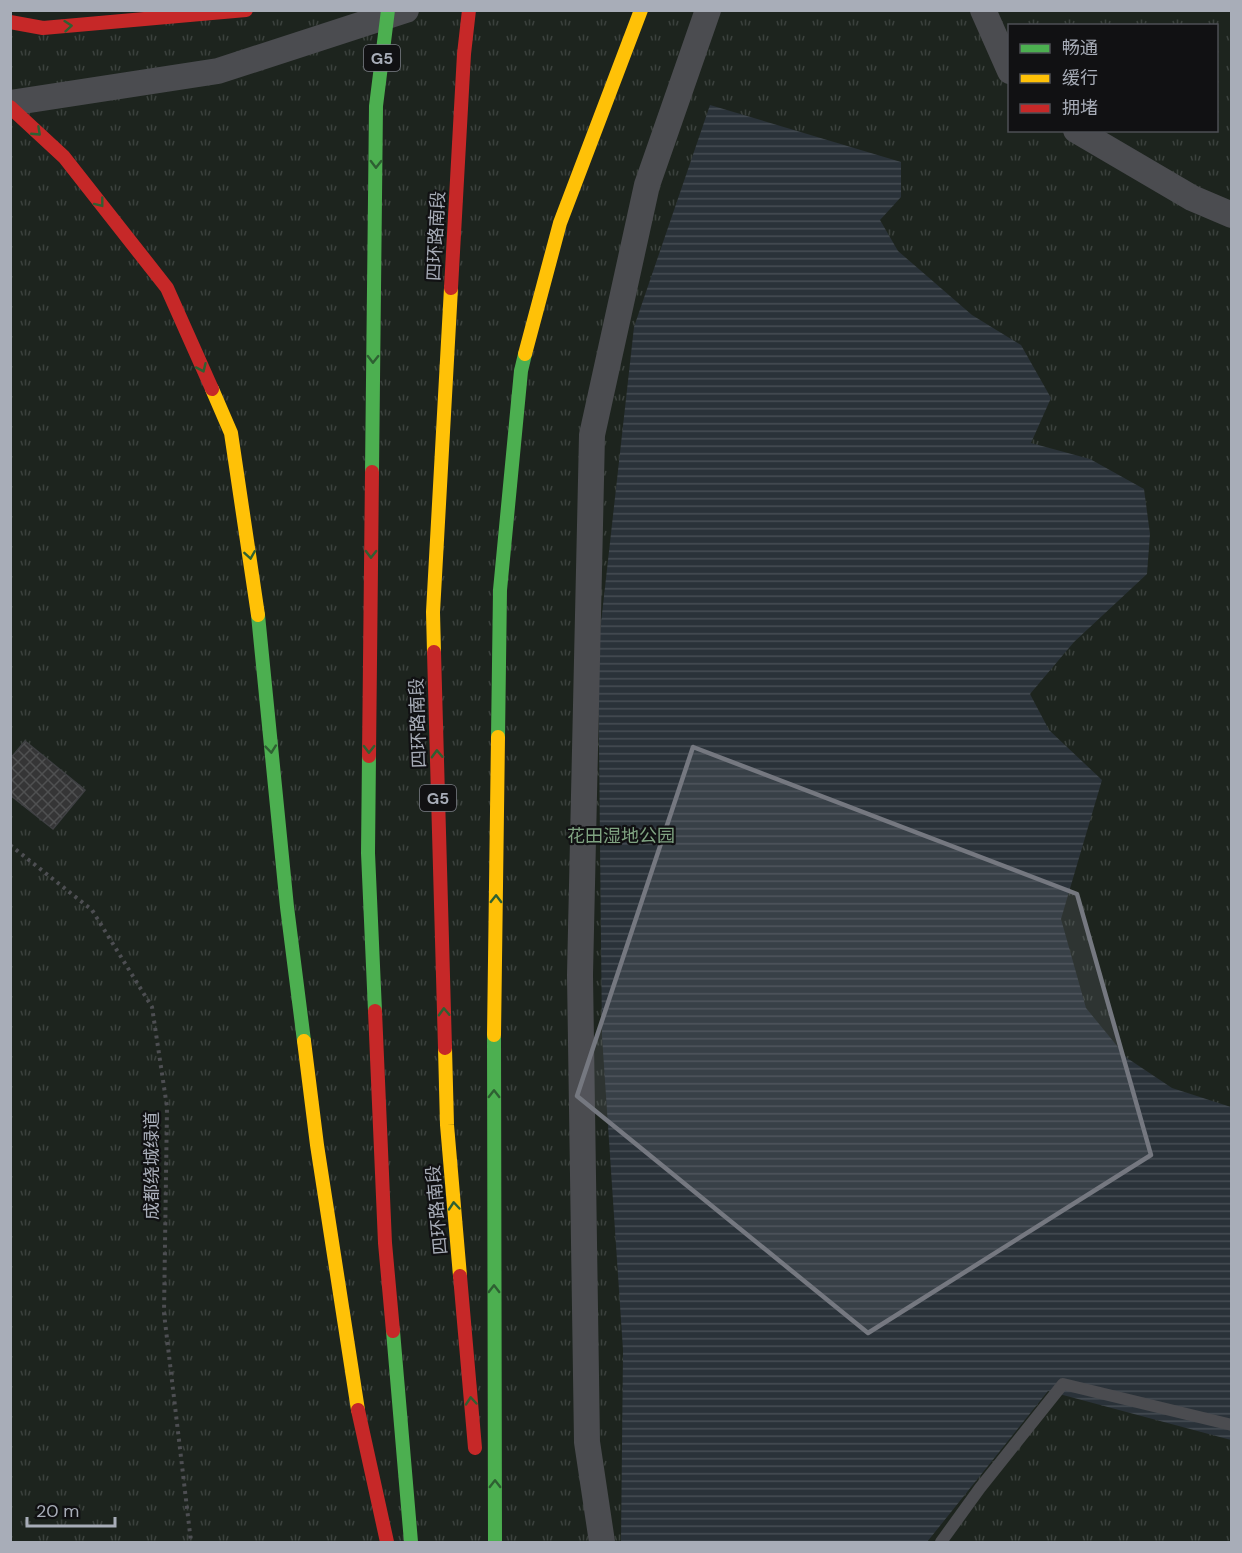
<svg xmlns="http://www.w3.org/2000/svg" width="1242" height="1553" font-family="'DM Sans','Noto Sans SC',sans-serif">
<defs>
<pattern id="grass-tufts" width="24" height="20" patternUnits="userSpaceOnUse" patternTransform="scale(1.5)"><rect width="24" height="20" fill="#1d241e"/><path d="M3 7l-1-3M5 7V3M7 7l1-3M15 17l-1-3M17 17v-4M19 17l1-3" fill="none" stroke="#3b413d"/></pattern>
<pattern id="water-rules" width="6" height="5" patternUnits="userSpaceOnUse" patternTransform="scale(1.5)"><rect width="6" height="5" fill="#2a3239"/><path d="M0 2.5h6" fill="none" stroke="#464d54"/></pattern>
<pattern id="building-cross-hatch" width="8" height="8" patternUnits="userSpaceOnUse" patternTransform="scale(1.5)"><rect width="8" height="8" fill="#353536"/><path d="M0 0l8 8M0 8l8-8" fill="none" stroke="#4f5051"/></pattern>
</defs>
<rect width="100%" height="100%" fill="#171717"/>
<path fill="url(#grass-tufts)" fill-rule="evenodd" d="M11 11H1231V1542H11ZM1010 26H1216V130H1010Z"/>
<path fill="url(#water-rules)" d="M710 105 901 162V197L880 220 898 251 972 315 1021 345 1051 398 1031 443 1090 459 1144 489 1150 534 1147 574 1074 642 1030 694 1049 730 1102 780 1061 919 1086 1008 1127 1058 1172 1088 1231 1107V1440L1048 1391 927 1542H621L623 1350 602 1036 598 650 634 327Z"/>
<path fill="url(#building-cross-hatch)" stroke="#3f4043" stroke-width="1.5" d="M25 741 85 790 53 829 10 795V759Z"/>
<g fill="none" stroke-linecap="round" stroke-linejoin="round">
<path stroke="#4d4e52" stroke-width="4" stroke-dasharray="3 4.5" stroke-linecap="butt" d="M10 845 92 910 152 1007 167 1107 164 1313 191 1542"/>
<path stroke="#4b4c50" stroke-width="12" d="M941 1542 980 1488 1063 1384 1232 1425"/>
<path stroke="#4b4c50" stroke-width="26" d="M983 10 1010 71
M10 103 218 71 406 10
M1076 130 1192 198 1232 215
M602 1542 587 1442 580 975 592 435 647 185 708 10"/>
<path stroke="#4caf50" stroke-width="14" d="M372 472 376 106 388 10
M258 615 287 907 304 1041
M498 737 500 590 521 371 525 354
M369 756 368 853 375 1011
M494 1035 495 1542
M393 1331 411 1542"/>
<path stroke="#ffc107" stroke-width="14" d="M525 354 560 223 641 10
M212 389 231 433 258 615
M434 652 433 612 451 288
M494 1035 498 737
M304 1041 317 1145 358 1410
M445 1048 447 1125 460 1276"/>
<path stroke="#c62828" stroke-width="14" d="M10 22 43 28 246 10
M10 107 64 157 167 288 212 389
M451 288 464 54 469 10
M434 652 445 1048
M369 756 372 472
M375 1011 385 1243 393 1331
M460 1276 475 1448
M358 1410 387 1542"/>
</g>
<defs><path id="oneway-chevron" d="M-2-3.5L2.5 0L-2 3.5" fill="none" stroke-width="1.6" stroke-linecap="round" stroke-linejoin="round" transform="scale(1.5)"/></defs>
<g stroke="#2e6032">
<use href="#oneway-chevron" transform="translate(68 26) rotate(-5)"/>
<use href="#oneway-chevron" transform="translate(37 132) rotate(43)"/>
<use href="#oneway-chevron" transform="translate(376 164) rotate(91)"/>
<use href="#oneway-chevron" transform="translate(100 203) rotate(52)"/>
<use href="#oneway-chevron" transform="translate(373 359) rotate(91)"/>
<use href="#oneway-chevron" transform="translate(202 368) rotate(66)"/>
<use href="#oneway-chevron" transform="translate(371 554) rotate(91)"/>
<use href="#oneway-chevron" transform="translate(250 555) rotate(81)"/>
<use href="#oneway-chevron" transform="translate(271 749) rotate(84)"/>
<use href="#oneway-chevron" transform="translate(369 749) rotate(91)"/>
<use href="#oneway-chevron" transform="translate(437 754) rotate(-92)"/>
<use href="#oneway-chevron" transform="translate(496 899) rotate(-89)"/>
<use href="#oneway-chevron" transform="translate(444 1012) rotate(-92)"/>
<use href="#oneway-chevron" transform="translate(494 1094) rotate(-90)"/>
<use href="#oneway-chevron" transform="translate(454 1206) rotate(-95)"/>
<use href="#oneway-chevron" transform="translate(494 1289) rotate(-90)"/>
<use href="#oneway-chevron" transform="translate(471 1401) rotate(-95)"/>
<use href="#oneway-chevron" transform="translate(495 1484) rotate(-90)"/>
</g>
<path fill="#757880" fill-opacity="0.2" stroke="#757880" stroke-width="4.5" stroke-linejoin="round" d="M693 747 1077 894 1151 1155 868 1333 577 1096Z"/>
<g text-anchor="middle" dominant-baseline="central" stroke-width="4.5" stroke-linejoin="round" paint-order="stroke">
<g fill="#111113" stroke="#7b7e86" stroke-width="1.5">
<rect x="364" y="45" width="36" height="26" rx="4.5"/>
<rect x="420" y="785" width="36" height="26" rx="4.5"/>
</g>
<g font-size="16" font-weight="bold" fill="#a8adb8">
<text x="382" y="58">G5</text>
<text x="438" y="798">G5</text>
</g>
<g font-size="18" fill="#a8adb8" stroke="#111113">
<text transform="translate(436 236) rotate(-87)">四环路南段</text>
<text transform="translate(418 723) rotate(-92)">四环路南段</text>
<text transform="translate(152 1166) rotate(-90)">成都绕城绿道</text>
<text transform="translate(437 1210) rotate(-95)">四环路南段</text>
</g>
<g font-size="18" fill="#7fa381" stroke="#111113">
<text x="621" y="836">花田湿地公园</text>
</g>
</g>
<rect width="1242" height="1553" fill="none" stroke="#a8adb8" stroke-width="24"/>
<rect x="1008" y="24" width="210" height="108" fill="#111113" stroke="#4d4f55" stroke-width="1.5"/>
<rect x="1020" y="44" width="30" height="9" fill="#4caf50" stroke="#4d4f55" stroke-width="1.5"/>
<text x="1062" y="54" font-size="18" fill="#a8adb8">畅通</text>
<rect x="1020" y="74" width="30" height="9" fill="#ffc107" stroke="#4d4f55" stroke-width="1.5"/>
<text x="1062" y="84" font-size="18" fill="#a8adb8">缓行</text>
<rect x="1020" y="104" width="30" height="9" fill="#c62828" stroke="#4d4f55" stroke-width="1.5"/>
<text x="1062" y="114" font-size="18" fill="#a8adb8">拥堵</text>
<path d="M27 1517v9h88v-9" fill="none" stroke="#a8adb8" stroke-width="3"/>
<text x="36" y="1517" font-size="18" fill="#a8adb8" stroke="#111113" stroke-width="4.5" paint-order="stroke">20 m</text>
</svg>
